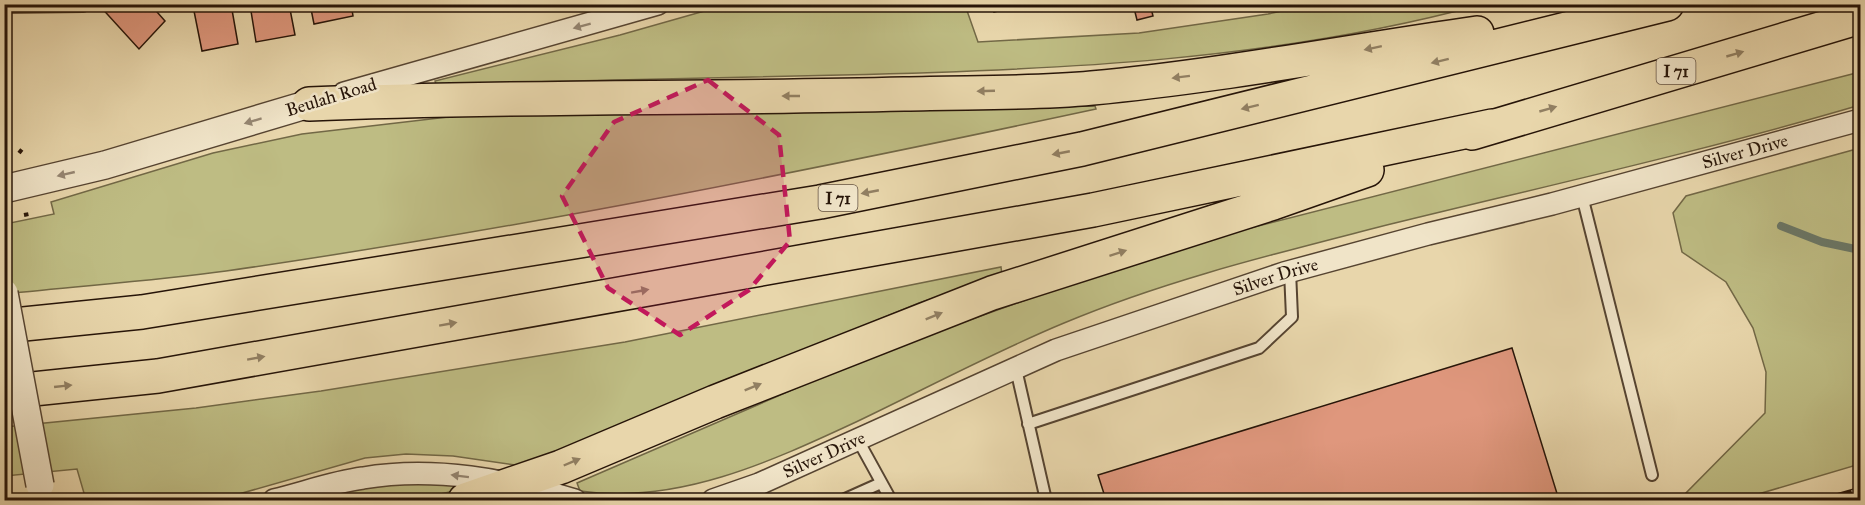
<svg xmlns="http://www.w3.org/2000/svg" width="1865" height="505" font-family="'IM FELL Great Primer',serif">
<rect width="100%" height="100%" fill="#e8d6ab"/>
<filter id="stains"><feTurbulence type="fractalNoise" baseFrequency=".00333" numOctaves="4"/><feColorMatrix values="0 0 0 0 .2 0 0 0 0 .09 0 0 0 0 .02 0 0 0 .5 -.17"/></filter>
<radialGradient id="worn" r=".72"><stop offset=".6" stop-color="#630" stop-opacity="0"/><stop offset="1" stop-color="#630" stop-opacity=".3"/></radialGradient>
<path fill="#bebc83" stroke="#726846" stroke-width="1.5" d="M729 4 965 5 978 42 1139 33 1268 14 1311 5H1480C1272 61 1056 70 842 75 707 78 571 81 436 84L435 81 620 35Z
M1860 72V105C1701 152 1537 188 1375 228 1270 255 1164 281 1064 323 994 352 925 389 856 422 770 462 677 505 580 491L577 483 882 351 1037 296 1223 235Z
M1095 106 1096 109C807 171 518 229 226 271 153 281 78 286 5 294V224L54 214 51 202 213 153 302 134 465 115Z
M1860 148V464L1738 500H1688L1685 494 1765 413 1766 372 1753 328 1726 282 1682 252 1673 213 1686 196Z
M1001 267 1002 275 919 303 522 466 453 456 406 454 365 458 218 500H86L77 469 5 476V427L196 408 321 391 625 342Z
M460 480 458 490 415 500H298L355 485Z"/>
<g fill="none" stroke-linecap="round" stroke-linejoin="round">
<path stroke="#6a7767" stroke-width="8" d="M1781 226 1822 242 1860 250"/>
</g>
<path fill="#df977d" stroke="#261408" stroke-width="1.5" d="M98 4H150L165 21 139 49Z
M231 4 238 44 202 51 194 11Z
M289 4 295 35 256 42 251 11Z
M310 4H351L353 16 314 24Z
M992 4H1024L994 12Z
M1133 4H1150L1153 16 1137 20Z
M1512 348 1559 500H1106L1098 475Z"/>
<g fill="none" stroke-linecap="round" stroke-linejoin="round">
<defs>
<path id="service" d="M4 7 83 6
M1582 196 1652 475
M1016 369 1046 500
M1028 424 1259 348 1292 317 1290 271
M858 440 891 500
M843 500 881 483"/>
<g id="minor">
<path d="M344 93 658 4"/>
<path d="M274 500C303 493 333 482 363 478 435 466 506 480 575 500"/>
<path id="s1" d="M713 500 759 484 1056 350 1284 273 1428 234 1552 204 1860 120"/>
</g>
<path id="tertiary" d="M4 189 105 165 309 104"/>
<path id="motorway" d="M309 104C507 96 706 99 904 94 966 92 1030 94 1092 88 1221 76 1349 51 1477 33
M1472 133 1860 17
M4 326 142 312 820 202 1082 149 1667 4
M4 392 158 376 1093 210 1492 126
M465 500 561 467 715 402 992 293 1273 203 1367 170"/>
</defs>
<use href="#service" stroke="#564431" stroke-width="14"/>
<use href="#minor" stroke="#564431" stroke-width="24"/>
<use href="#tertiary" stroke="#564431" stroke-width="30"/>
<use href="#motorway" stroke="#261408" stroke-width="36"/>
<path stroke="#261408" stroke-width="4" stroke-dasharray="4.5 3" stroke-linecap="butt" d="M19 153 23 148
M24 215 29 214"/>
<use href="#service" stroke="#f0e4c8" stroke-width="10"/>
<use href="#minor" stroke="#f0e4c8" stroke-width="21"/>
<use href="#tertiary" stroke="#f0e4c8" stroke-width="27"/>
<use href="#motorway" stroke="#e8d6ab" stroke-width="33"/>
<defs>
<path id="rail" d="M1825 500 1860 490"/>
</defs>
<use href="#rail" stroke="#261408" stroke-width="7"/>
<use href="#rail" stroke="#f0e4c8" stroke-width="4.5" stroke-dasharray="14" stroke-linecap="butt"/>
<defs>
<path id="tertiary-bridge" d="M4 293 40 485"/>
</defs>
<use href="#tertiary-bridge" stroke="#564431" stroke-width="30" stroke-linecap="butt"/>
<use href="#tertiary-bridge" stroke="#f0e4c8" stroke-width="27"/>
</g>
<defs><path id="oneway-solid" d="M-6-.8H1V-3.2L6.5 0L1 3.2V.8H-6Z" transform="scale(1.5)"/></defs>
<g fill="#958672">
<use href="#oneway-solid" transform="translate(582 26) rotate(165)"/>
<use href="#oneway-solid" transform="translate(253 121) rotate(163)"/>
<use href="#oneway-solid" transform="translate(66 174) rotate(167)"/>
<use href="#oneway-solid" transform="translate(460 476) rotate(-173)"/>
</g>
<g fill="#917f62">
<use href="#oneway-solid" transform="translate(1373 48) rotate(168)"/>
<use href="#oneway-solid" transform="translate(1735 54) rotate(-16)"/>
<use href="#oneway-solid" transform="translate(1440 61) rotate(166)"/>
<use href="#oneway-solid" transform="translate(1181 77) rotate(173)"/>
<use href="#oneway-solid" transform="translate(986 91) rotate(178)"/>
<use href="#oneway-solid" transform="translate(791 96) rotate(180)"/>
<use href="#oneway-solid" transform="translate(1250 107) rotate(166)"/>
<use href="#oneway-solid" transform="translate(1548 109) rotate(-16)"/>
<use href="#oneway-solid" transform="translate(1061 153) rotate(169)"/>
<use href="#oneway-solid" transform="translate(870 192) rotate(169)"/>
<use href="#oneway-solid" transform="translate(1118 253) rotate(-18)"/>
<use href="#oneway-solid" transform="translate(640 291) rotate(-10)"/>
<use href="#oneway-solid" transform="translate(934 316) rotate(-22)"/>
<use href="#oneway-solid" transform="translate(448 324) rotate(-10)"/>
<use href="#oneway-solid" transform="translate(256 358) rotate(-10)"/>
<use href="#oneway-solid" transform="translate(63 386) rotate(-6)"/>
<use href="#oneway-solid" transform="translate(753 387) rotate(-22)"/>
<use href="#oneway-solid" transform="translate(572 462) rotate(-23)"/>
</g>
<path fill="#c2185b" fill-opacity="0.2" stroke="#c2185b" stroke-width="4.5" stroke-dasharray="12 8" stroke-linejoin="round" d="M708 80 779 135 790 241 749 290 680 335 608 288 562 196 614 122Z"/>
<g text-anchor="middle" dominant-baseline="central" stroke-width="5" stroke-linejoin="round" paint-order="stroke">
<g fill="#f0e4c8" stroke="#635242" stroke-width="1.5">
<rect x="1656.5" y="58" width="39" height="26" rx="4.5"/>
<rect x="818.5" y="185" width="39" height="26" rx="4.5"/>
</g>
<g font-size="16" font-weight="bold" fill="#261408">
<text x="1676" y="71">I 71</text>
<text x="838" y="198">I 71</text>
</g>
<g font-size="18" fill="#261408" stroke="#f0e4c8">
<text transform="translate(331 97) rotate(-17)">Beulah Road</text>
<text stroke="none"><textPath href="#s1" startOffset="1092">Silver Drive</textPath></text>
<text stroke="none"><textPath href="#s1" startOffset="606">Silver Drive</textPath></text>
<text stroke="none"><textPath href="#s1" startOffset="120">Silver Drive</textPath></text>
</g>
</g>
<rect width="1865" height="505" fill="none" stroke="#e8d6ab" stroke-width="24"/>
<rect x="6" y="6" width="1853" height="493" fill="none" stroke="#261408" stroke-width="3"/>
<rect x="12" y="12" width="1841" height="481" fill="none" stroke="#261408" stroke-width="1.5"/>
<rect width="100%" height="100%" filter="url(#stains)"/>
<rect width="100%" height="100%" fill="url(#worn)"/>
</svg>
